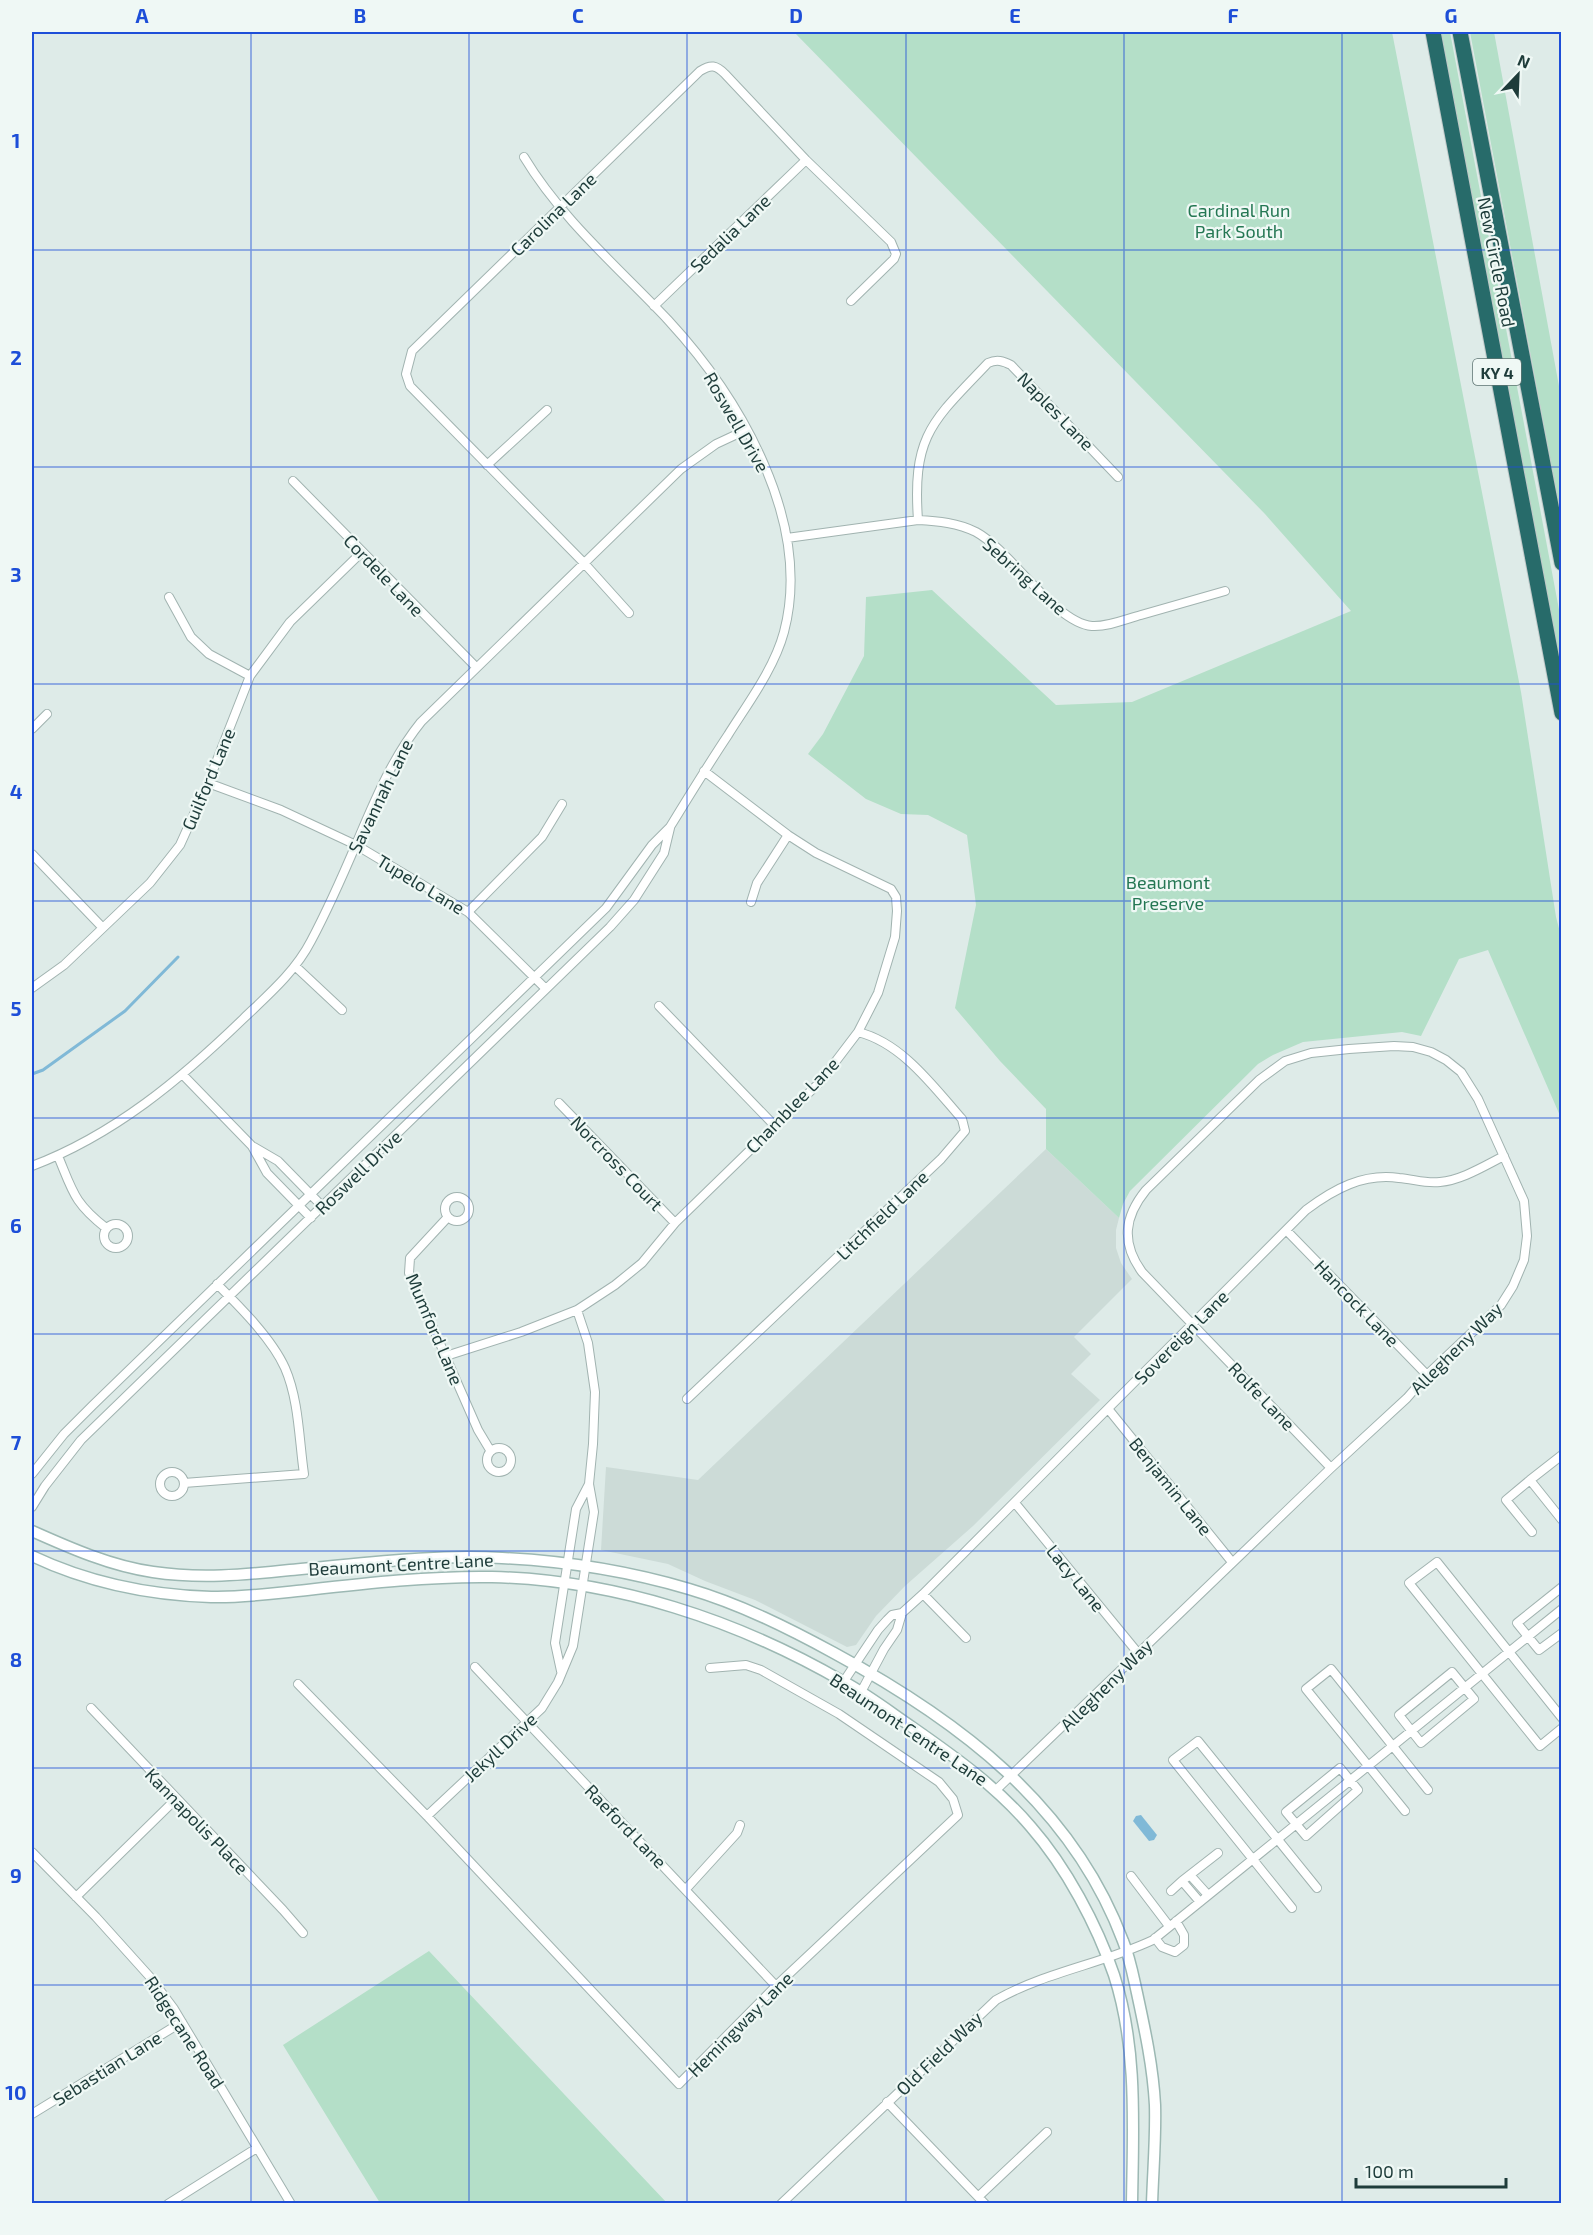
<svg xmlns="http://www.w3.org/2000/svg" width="1593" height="2235" font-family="'Exo 2',sans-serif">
<rect width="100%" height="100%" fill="#deebe8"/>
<path fill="#ccdbd7" d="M1046 1149 1119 1218 1116 1230V1248L1121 1263 1132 1279 1074 1337 1091 1354 1071 1374 1100 1400 973 1526 905 1586 876 1616 856 1645 847 1647 755 1600 705 1581 668 1564 601 1550 606 1467 698 1480Z"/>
<path fill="#b4dfc8" d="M794 32H1392L1521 692 1556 917 1561 936V1118L1488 950 1459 959 1421 1036 1402 1032 1303 1042 1273 1055 1258 1064 1130 1191 1123 1204 1119 1218 1046 1149V1109L1000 1061 955 1008 976 905 967 835 928 815 901 814 866 799 808 754 823 734 864 656 866 597 932 590 1056 705 1132 702 1351 611 1265 514Z
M1440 32H1450L1561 620V682Z
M1470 32H1494L1561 397V516Z
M429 1951 667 2203H668H380L283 2045Z"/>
<path fill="#80b9d7" d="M1141 1815 1157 1835 1154 1840 1149 1841 1133 1821 1136 1816Z"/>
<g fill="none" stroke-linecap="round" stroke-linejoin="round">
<path stroke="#80b9d7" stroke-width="3" d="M32 1074 43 1070 125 1011 178 957"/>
<defs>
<path id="street" d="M654 306 806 160
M487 465 547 410
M293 481 476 667
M918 520C912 434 933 421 988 363 997 359 1003 361 1011 365L1118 477
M787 538 918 520C938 521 958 523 976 532 1011 551 1055 623 1092 626 1108 627 1126 619 1141 615 1169 607 1197 599 1225 591
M169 597 191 637 209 654 250 676
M629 613 584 563 410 386 406 374 412 351 700 71C711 64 716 65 725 74L806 160 891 242 896 254 894 259 851 301
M32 729 47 714
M208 783 281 810 356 845 468 912 546 989
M32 854 102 927
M751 902 757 883 788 835
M468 912 542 837 562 804
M295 966 342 1010
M32 988 64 965 150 883 180 845 208 783 250 676 290 622 362 552
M659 1006 774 1125
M183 1075 252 1146 267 1173 311 1218
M559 1103 675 1223
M254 1147 278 1161 323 1207
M58 1156C73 1192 74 1203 106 1228
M32 1166C114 1135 181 1079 243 1019 268 995 295 972 311 941 328 909 343 875 357 842 375 800 392 758 421 722L681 469 716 444 746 430
M445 1209a12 12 0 1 1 24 0a12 12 0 1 1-24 0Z
M448 1217 410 1258 409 1273 478 1430 490 1450
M104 1236a12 12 0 1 1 24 0a12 12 0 1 1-24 0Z
M1287 1231 1427 1375
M446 1356 521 1332 577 1310 615 1285 642 1263 675 1223 820 1082 858 1032 878 993 895 937 897 911 896 897 891 889 816 853 788 835 704 771
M687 1399 941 1159 965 1131 962 1119C933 1086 902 1043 858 1032
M1109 1410 1232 1562
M487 1460a12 12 0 1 1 24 0a12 12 0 1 1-24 0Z
M1562 1455 1530 1480 1562 1520
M160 1484a12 12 0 1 1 24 0a12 12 0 1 1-24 0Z
M32 1474 64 1434 93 1405 606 908 652 845 670 827C689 796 708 765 728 735 748 703 774 669 784 632 813 522 740 398 668 320 619 268 562 220 524 157
M1530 1480 1506 1500 1532 1532
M184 1483 304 1474C299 1440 299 1400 285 1368 272 1339 240 1307 217 1284
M1015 1503 1138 1653
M32 1507 45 1486 81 1440 610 927 634 900 664 853 670 828
M1562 1587 1517 1623 1539 1650 1562 1633
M923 1594 966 1638
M475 1667 776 1986
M561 1671 555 1643 576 1509 589 1484
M1452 1672 1474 1699 1421 1743 1399 1715Z
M844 1681 878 1630 887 1620 892 1615 902 1613 923 1594 1306 1210C1334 1189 1363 1173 1399 1178 1413 1179 1426 1184 1440 1182 1462 1180 1484 1166 1504 1156
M298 1684 427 1816 679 2084 776 1986 958 1815 953 1799 939 1782 839 1714 761 1670 746 1665 710 1668
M861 1692 884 1649 897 1630 902 1613
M91 1708 283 1910 303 1933
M1562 1718 1437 1562 1409 1583 1540 1746 1562 1728
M1340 1768 1358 1790 1306 1836 1286 1812Z
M996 1790 1331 1468 1407 1398 1427 1375 1501 1305 1513 1286 1524 1260 1527 1236 1524 1201 1478 1099 1461 1072 1446 1060 1431 1052 1413 1047 1394 1046 1349 1049 1311 1053 1285 1061 1259 1080 1146 1190C1124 1217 1121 1243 1142 1272L1331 1468
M1405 1811 1306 1689 1331 1669 1428 1790
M427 1816 542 1708 558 1682 573 1646 594 1512 589 1484 593 1444 595 1392 588 1343 577 1310
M32 1852 96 1917 150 1977 174 2009 291 2204
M1190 1875 1208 1895
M1131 1876 1169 1926
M1182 1881 1218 1853
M686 1889 737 1833 740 1825
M1171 1891 1182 1881 1200 1902
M76 1897 176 1799
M1292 1908 1173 1760 1198 1741 1317 1888
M1155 1938 1162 1947 1175 1952 1184 1945V1935L1176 1921
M887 2102 985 2204
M32 2114 182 2022
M979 2196 1047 2132
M168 2204 257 2148
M781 2204 996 2000C1045 1972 1102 1964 1153 1940L1562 1609"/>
<path id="secondary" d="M32 1531C70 1548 111 1566 153 1572 199 1579 244 1575 290 1570 360 1564 431 1554 502 1558 565 1561 628 1571 689 1589 740 1604 788 1628 834 1653 958 1720 1072 1805 1123 1941 1130 1958 1133 1975 1137 1993 1145 2030 1153 2067 1155 2105 1156 2137 1153 2171 1152 2204
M32 1556C89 1583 147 1595 211 1597 243 1598 275 1593 307 1590 368 1583 431 1576 492 1577 616 1580 737 1620 844 1682 868 1695 890 1712 912 1727 955 1757 997 1787 1031 1827 1066 1867 1097 1925 1114 1975 1138 2049 1133 2127 1132 2204"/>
<path id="highway" d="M1433 32 1562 713
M1460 32 1562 563"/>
</defs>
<use href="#street" stroke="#a1b3b0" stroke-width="10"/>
<use href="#secondary" stroke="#9cb8b3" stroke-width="13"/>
<use href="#highway" stroke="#c0c8c8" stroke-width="17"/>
<use href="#street" stroke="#fff" stroke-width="8"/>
<use href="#secondary" stroke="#fff" stroke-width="10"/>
<use href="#highway" stroke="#276b6a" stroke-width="15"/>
</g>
<path fill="none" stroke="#1d4ed8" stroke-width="1.5" stroke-opacity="0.55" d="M251 32V2204M469 32V2204M687 32V2204M906 32V2204M1124 32V2204M1342 32V2204M32 250H1562M32 467H1562M32 684H1562M32 901H1562M32 1118H1562M32 1334H1562M32 1551H1562M32 1768H1562M32 1985H1562"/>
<g text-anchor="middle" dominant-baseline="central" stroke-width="4.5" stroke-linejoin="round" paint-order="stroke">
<rect fill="#eff8f5" stroke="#5d7472" stroke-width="1.5" x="1473" y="359" width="48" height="26" rx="4.5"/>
<g font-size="16" font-weight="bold" fill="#1e3c3a">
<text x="1497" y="372">KY 4</text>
</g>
<g font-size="18" fill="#247753" stroke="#eff8f5">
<text x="1239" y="210">Cardinal Run<tspan x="1239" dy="21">Park South</tspan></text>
<text x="1168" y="882">Beaumont<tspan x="1168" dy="21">Preserve</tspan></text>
</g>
<g font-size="18" fill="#1e3c3a" stroke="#eff8f5">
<text transform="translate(553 214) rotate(-44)">Carolina Lane</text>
<text transform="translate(730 233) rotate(-44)">Sedalia Lane</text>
<text transform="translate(1497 262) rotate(79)">New Circle Road</text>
<text transform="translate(1056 411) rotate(46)">Naples Lane</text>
<text transform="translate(737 422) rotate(60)">Roswell Drive</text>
<text transform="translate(384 575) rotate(46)">Cordele Lane</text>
<text transform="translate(1025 576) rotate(42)">Sebring Lane</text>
<text transform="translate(208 779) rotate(-67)">Guilford Lane</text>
<text transform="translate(380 796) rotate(-64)">Savannah Lane</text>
<text transform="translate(421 884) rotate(31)">Tupelo Lane</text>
<text transform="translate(792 1105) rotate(-46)">Chamblee Lane</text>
<text transform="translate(617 1163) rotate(46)">Norcross Court</text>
<text transform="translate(358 1172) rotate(-44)">Roswell Drive</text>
<text transform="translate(882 1215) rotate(-44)">Litchfield Lane</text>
<text transform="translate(1357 1303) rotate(46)">Hancock Lane</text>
<text transform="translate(435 1329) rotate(67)">Mumford Lane</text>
<text transform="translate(1181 1337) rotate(-45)">Sovereign Lane</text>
<text transform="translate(1456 1348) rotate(-45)">Allegheny Way</text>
<text transform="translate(1262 1396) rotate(46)">Rolfe Lane</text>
<text transform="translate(1171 1486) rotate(51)">Benjamin Lane</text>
<text transform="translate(401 1564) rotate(-3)">Beaumont Centre Lane</text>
<text transform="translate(1076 1578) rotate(51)">Lacy Lane</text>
<text transform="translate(1106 1685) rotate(-45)">Allegheny Way</text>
<text transform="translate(909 1729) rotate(34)">Beaumont Centre Lane</text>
<text transform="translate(500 1747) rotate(-43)">Jekyll Drive</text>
<text transform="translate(197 1821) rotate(46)">Kannapolis Place</text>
<text transform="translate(626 1826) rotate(46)">Raeford Lane</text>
<text transform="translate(740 2024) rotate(-45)">Hemingway Lane</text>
<text transform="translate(185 2032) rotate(57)">Ridgecane Road</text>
<text transform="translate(939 2053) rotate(-44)">Old Field Way</text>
<text transform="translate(107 2068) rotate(-32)">Sebastian Lane</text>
</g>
</g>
<rect width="1593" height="2235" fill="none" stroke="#eff8f5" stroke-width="66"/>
<g transform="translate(1518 75) rotate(23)" stroke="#eff8f5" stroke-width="4.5" paint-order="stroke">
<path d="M0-4.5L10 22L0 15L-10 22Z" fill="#1e3c3a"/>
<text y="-9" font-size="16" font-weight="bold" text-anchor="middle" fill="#1e3c3a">N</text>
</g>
<path d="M1356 2178v9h150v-9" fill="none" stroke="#1e3c3a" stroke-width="3"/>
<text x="1365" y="2178" font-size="18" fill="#1e3c3a" stroke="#eff8f5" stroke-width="4.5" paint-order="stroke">100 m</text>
<rect x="33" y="33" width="1527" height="2169" fill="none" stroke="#1d4ed8" stroke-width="2"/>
<g font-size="20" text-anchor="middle" font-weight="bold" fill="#1d4ed8">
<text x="142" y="23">A</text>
<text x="360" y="23">B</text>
<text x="578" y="23">C</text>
<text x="796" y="23">D</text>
<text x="1015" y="23">E</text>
<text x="1233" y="23">F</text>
<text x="1451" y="23">G</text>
<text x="16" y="148">1</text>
<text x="16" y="365">2</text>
<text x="16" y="582">3</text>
<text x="16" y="799">4</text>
<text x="16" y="1016">5</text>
<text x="16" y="1233">6</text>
<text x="16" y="1450">7</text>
<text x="16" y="1667">8</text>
<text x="16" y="1883">9</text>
<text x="16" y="2100">10</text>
</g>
</svg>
